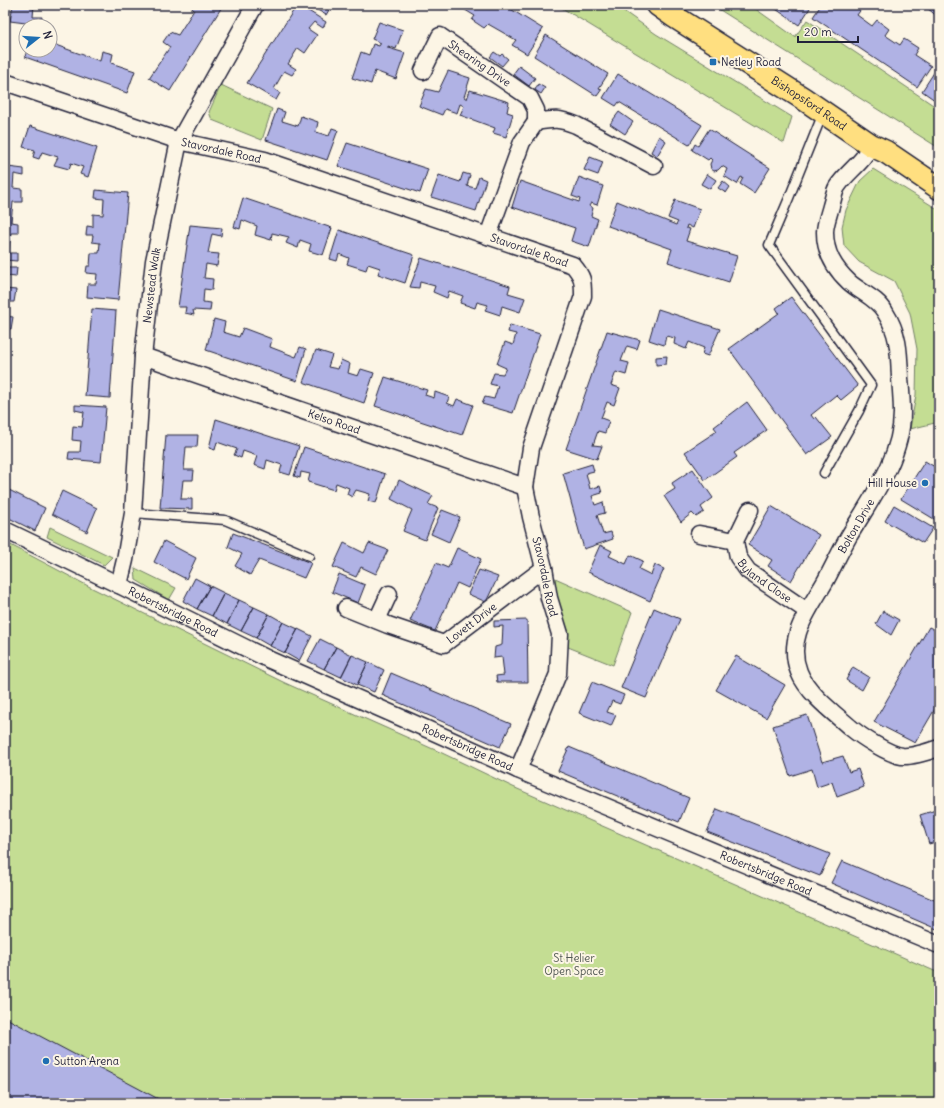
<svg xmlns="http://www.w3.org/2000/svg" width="944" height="1108" font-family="Delius,sans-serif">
<rect width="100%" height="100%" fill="#fcf5e5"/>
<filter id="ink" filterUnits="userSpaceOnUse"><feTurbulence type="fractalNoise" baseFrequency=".025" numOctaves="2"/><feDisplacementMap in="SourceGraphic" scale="8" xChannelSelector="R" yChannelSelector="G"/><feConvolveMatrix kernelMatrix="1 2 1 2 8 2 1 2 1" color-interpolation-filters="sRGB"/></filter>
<g filter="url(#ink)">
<path fill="#c4dd93" stroke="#738067" d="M557 5H615L656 34 792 117 784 143Z
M712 5H750L795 37 807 20 939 109V148Z
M221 85 272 109 262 140 212 120 209 112Z
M873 169 939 210V422L910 429 916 395 917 349 910 313 894 281 859 262 844 246 842 227 846 210 860 181Z
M50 527 112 557 104 565 47 537Z
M5 542 92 588 285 683 442 753 513 787 939 973V1103H5Z
M135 568 176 588 169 600 136 580Z
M546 574 632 612 613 665 568 647V634Z"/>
<path fill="#b0b2e4" stroke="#22223b" d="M13 5H34L33 17H42L41 25 10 21Z
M189 5H223L170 91 149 78 170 47 163 42 170 32 178 35 194 10Z
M297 5H299L326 22 323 28 314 22 308 29 317 35 305 53 298 48 288 64 296 69 292 75 284 71 274 89 280 93 276 100 247 83Z
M309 5H332L326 15Z
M457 5H504L543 29 527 54 512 45 516 40 488 24 484 28 472 20 475 16Z
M770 5H806L810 8 799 25Z
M821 5H841L843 7 844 5H858L862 8 857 15 872 26 877 20 889 29 885 35 900 45 904 39 918 48 914 55 931 66 917 87 813 17Z
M927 5H939V18L926 7Z
M379 22 403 30 396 49 388 46V48L405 53 396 79 375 71 371 84 352 78 361 52 369 55 373 44 379 46 381 43 372 39Z
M546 35 608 74 599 88 602 89 597 96 534 56Z
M50 43 100 61 102 51 113 54 111 63 135 71 127 93 25 57 27 50H50Z
M494 52 500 56 502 54 508 59 502 66 490 57Z
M519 66 535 78 529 86 513 74Z
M448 71 470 78 464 97 467 99 470 90 509 102 507 112 513 114 506 137 493 133 495 128 460 115 464 106 460 104 457 113 445 109 442 115 419 106 426 89 438 92Z
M935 71 939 74V103L922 91Z
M618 74 702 125 689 145 619 102 616 106 603 98Z
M538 84 545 88 541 94 535 90Z
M277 109 285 112 282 121 298 126 301 116 318 122 316 132 329 136 332 128 338 130 327 160 266 140Z
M619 112 633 122 625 134 610 124Z
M30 126 97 148 88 177 80 174 83 167 71 163 69 169 54 165 58 157 42 152 39 159 33 157 35 150 23 147Z
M709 129 770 168 754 193 740 184 743 178 741 177 737 184 724 176 727 169 722 166 718 170 714 171 711 169 710 164 712 160 710 158 708 160 692 150 695 144 698 146Z
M659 136 666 141 657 156 651 152Z
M347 143 428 169 420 193 338 166Z
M590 157 603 162 598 175 584 170Z
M5 159H8V167L24 169V176L14 174 13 188 22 189V202H13L11 222 18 223V233H11L8 253H17V261L5 260Z
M463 173 470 175 467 186 475 188 479 177 486 180 476 211 431 197 439 175 460 182Z
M707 174 716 180 710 189 701 184Z
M579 177 603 186 597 205 591 203 589 206 593 208 591 216 598 219 589 247 571 241 575 228 512 207 520 181 579 202 580 199 572 196Z
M723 181 730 187 726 193 718 188Z
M96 190 128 193 118 300 87 297 88 284H96L97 274 86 273 87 266H90L91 253H99L100 243 92 242 93 235H86L87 226 93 227V214L103 215 104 199 95 198Z
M243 198 332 228 323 255 309 251 311 244 300 240 298 248 286 243 289 237 272 233 271 240 255 235 257 226 242 220 240 229 234 227Z
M675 200 700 209 693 228 687 225 686 228 690 229 686 241 737 256 729 282 668 262 672 249 608 226 617 201 676 225 678 222 668 218Z
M190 225 222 228 221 236 212 234 208 253 219 254 217 266 206 264 204 278 213 279 212 290 204 289 203 302 211 303 210 311 193 310 194 315 185 313 186 307H178Z
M339 230 414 255 405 283 378 274 380 268 368 264 366 270 347 264 349 258 339 254 337 261 330 259Z
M421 258 510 286 508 293 525 298 520 312 502 306 500 315 485 310 488 305 477 302 475 308 460 303 463 296 449 291 447 298 433 292 435 286 420 282 419 288 410 287Z
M5 268H17L16 277 6 276 5 280Z
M5 289 16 290 14 302H5Z
M791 297 858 386 841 400 836 395 811 415 814 419 816 417 832 437 807 455 729 349 779 313 776 308Z
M92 309 116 311 110 398 85 396Z
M658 309 720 329 708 356 702 354 704 348 689 342 686 349 674 344 675 338 666 336 664 345 649 340Z
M5 316 13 317 11 329 5 328Z
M214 319 225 322 223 332 239 337 243 328 272 339 270 347 296 357 300 347 306 349 297 381 206 350Z
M510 325 540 334 513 413 482 404 485 397 494 399 498 386 490 384 494 373 503 374 506 368 497 364 505 342 513 345 516 334 508 332Z
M607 331 640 340 637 349 627 346 621 361 629 363 626 375 616 372 611 385 620 388 614 405 607 402 601 418 609 421 605 433 598 431 593 445 602 446 597 459 566 449Z
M316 350 332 355 328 367 338 369 341 360 350 364 348 373 358 376 361 369 374 373 364 403 303 382Z
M667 356 666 364 656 365V357Z
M385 377 427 390 425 395 434 398 435 392 449 397 447 403 454 406 457 399 473 405 462 435 375 406Z
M747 402 767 430 734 453 737 457 705 480 685 452 717 431 714 427Z
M75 405 106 407 101 462 68 459 69 452H80L81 441 72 440 73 426 82 427 84 412 75 410Z
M216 419 299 446 290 475 280 472 282 465 267 460 265 469 254 465 257 456 243 451 241 458 234 455 237 449 217 442 215 450 209 448Z
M166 435H198L197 447H186L184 470H194L193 480H183L181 499H192V509L160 508Z
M304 447 385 474 376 503 368 501 370 494 356 490 352 497 347 494 349 488 336 483 334 490 308 482 310 474 301 472 300 478 294 476Z
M939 460V522L901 499 925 461 935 467Z
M592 464 594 471 586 473 590 489 600 486 602 493 592 496 595 505 603 502 605 513 597 515 603 534 611 532 613 539 584 549 563 473Z
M693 469 713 498 701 507 704 512 696 517 692 513 681 522 664 496 675 489 672 483Z
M399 480 433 496 428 504 438 508 425 540 403 531 412 510 391 499Z
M5 488 45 508 35 531 5 516Z
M62 491 97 508 87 532 52 514Z
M894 505 933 528 923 543 885 521Z
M771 506 819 535 791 581 768 566 772 560 748 545Z
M442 510 460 517 449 542 431 534Z
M233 533 311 563 304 578 259 560 250 575 235 566 242 554 228 547Z
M164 541 196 558 186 579 154 562Z
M344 543 364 553 369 543 388 550 376 574 361 567 356 577 333 567Z
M600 545 612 551 609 556 626 564 630 555 643 561 639 569 651 575 655 565 664 569 650 601 588 572Z
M457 548 481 559 468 588 457 583 435 631 410 621 436 563 448 568Z
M479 570 498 577 486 602 468 594Z
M339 574 365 585 358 603 332 592Z
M195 578 210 586 197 609 183 601Z
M210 586 224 593 212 616 197 609Z
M224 593 239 600 227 624 212 616Z
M239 600 254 607 241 631 227 624Z
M254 607 269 614 256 638 241 631Z
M654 608 680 619 646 698 621 688Z
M883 611 899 620 891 635 876 624Z
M269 614 283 622 270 646 256 638Z
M527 620 528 682H497L496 676 504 675 502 657 494 658 495 647 502 645 503 626 494 627V621Z
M283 622 298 629 285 653 270 646Z
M929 627 939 632V702L915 743 874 722Z
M298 629 312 636 299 661 285 653Z
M320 639 336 647 324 669 308 661Z
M336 647 352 655 341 677 324 669Z
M352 655 368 662 357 685 341 677Z
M736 656 785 685 766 718 716 690Z
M368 662 384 670 374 692 357 685Z
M853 667 869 677 862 690 846 680Z
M391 673 511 724 500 747 382 695Z
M592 682 624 695 620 704 612 701 607 712 616 715 611 726 579 713Z
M807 715 822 762 843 756 849 772 858 769 864 787 837 797 832 782 817 787 812 769 790 776 773 726Z
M569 747 689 798 679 822 558 771Z
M717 809 830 854 820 876 707 832Z
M939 809V841L929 844 920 815Z
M842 861 939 902V930L831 883Z
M6 1018 166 1103H5Z"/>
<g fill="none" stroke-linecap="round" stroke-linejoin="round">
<defs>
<path id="lane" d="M823 113 789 198 769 245 871 385 859 411 824 473
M133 513 225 520 309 556"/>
<g id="street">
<path id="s1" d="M423 71 440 36 530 98 536 110V122C554 119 558 118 576 125L654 166"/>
<path id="s2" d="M5 82 179 141 265 160 573 265C583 277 583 280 583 296L531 448 525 487 531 517 544 568 549 598 560 634 558 674 518 770"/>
<path d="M871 145C868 149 866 154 863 158 855 168 844 176 837 187 834 192 833 200 831 206 829 214 825 224 825 232 825 253 834 268 849 282 860 292 877 298 885 312 899 334 899 352 900 378 901 390 902 401 902 413 902 458 871 499 849 536 841 550 834 565 826 580 810 609 785 637 799 672 807 693 835 714 851 728 862 737 888 754 902 756 911 757 930 751 939 748"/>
<path d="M488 236 522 142 536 122"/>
<path id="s3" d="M143 356 525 487"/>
<path id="s4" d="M750 510 735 541 738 557 748 571 807 611"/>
<path id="s5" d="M5 530 119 585 270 660 429 730 518 770 939 945"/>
<path d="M699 534 735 541"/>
<path id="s6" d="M119 585 125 560 133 513 143 356 154 261 179 141 255 5"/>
<path id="s7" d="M346 608 388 625 444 644 544 568"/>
<path d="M377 620 389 594"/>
</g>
<g id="primary">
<path id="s8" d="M658 5 675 17 804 99 871 145 886 152 939 188"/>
</g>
</defs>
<use href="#lane" stroke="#22223b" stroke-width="11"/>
<use href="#street" stroke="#22223b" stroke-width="19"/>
<use href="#primary" stroke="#22223b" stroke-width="25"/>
<use href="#lane" stroke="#fcf5e5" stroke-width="8"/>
<use href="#street" stroke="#fcf5e5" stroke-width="16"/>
<use href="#primary" stroke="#ffdf80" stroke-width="22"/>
</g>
</g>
<g fill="#1f6fb2" stroke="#fcf5e5" stroke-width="1.5">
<rect x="709" y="58" width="8" height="8" rx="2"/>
<circle cx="925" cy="483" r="4"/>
<circle cx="46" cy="1061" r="4"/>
</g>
<g text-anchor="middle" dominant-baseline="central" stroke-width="4" stroke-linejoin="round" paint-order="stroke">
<g font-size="11" fill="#22223b" stroke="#fcf5e5" text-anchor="start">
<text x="721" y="62">Netley Road</text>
<text x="917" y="483" text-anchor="end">Hill House</text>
<text x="54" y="1061">Sutton Arena</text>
</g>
<g font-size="11" fill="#22223b" stroke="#fcf5e5">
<text stroke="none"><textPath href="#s1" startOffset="87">Shearing Drive</textPath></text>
<text stroke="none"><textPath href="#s8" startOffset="180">Bishopsford Road</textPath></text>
<text stroke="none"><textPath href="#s2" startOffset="227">Stavordale Road</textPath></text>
<text stroke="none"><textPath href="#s2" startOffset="551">Stavordale Road</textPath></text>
<text stroke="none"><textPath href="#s6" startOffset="302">Newstead Walk</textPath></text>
<text stroke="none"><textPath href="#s3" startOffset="202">Kelso Road</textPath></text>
<text transform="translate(856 526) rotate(-60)">Bolton Drive</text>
<text stroke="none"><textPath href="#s2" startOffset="923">Stavordale Road</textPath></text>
<text stroke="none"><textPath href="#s4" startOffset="87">Byland Close</textPath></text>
<text stroke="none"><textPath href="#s5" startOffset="187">Robertsbridge Road</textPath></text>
<text stroke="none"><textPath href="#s7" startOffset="139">Lovett Drive</textPath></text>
<text stroke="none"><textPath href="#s5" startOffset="511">Robertsbridge Road</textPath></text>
<text stroke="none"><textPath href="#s5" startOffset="835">Robertsbridge Road</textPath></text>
</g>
<g font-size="11" fill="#535a55" stroke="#fcf5e5">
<text x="574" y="958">St Helier<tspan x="574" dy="13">Open Space</tspan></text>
</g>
</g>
<rect width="944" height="1108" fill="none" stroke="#fcf5e5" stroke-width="20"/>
<rect x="10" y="10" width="924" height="1088" fill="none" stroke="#22223b" stroke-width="1.5" filter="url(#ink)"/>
<g transform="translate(38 38) rotate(73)"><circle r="19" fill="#fcf5e5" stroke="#a5a1a1"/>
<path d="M0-3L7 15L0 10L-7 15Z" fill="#1f6fb2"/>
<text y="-6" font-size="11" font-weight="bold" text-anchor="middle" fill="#22223b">N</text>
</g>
<path d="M798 36v6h60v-6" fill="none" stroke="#22223b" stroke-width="2"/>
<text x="804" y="36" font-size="12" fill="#22223b" stroke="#fcf5e5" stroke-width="3" paint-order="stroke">20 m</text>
</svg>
